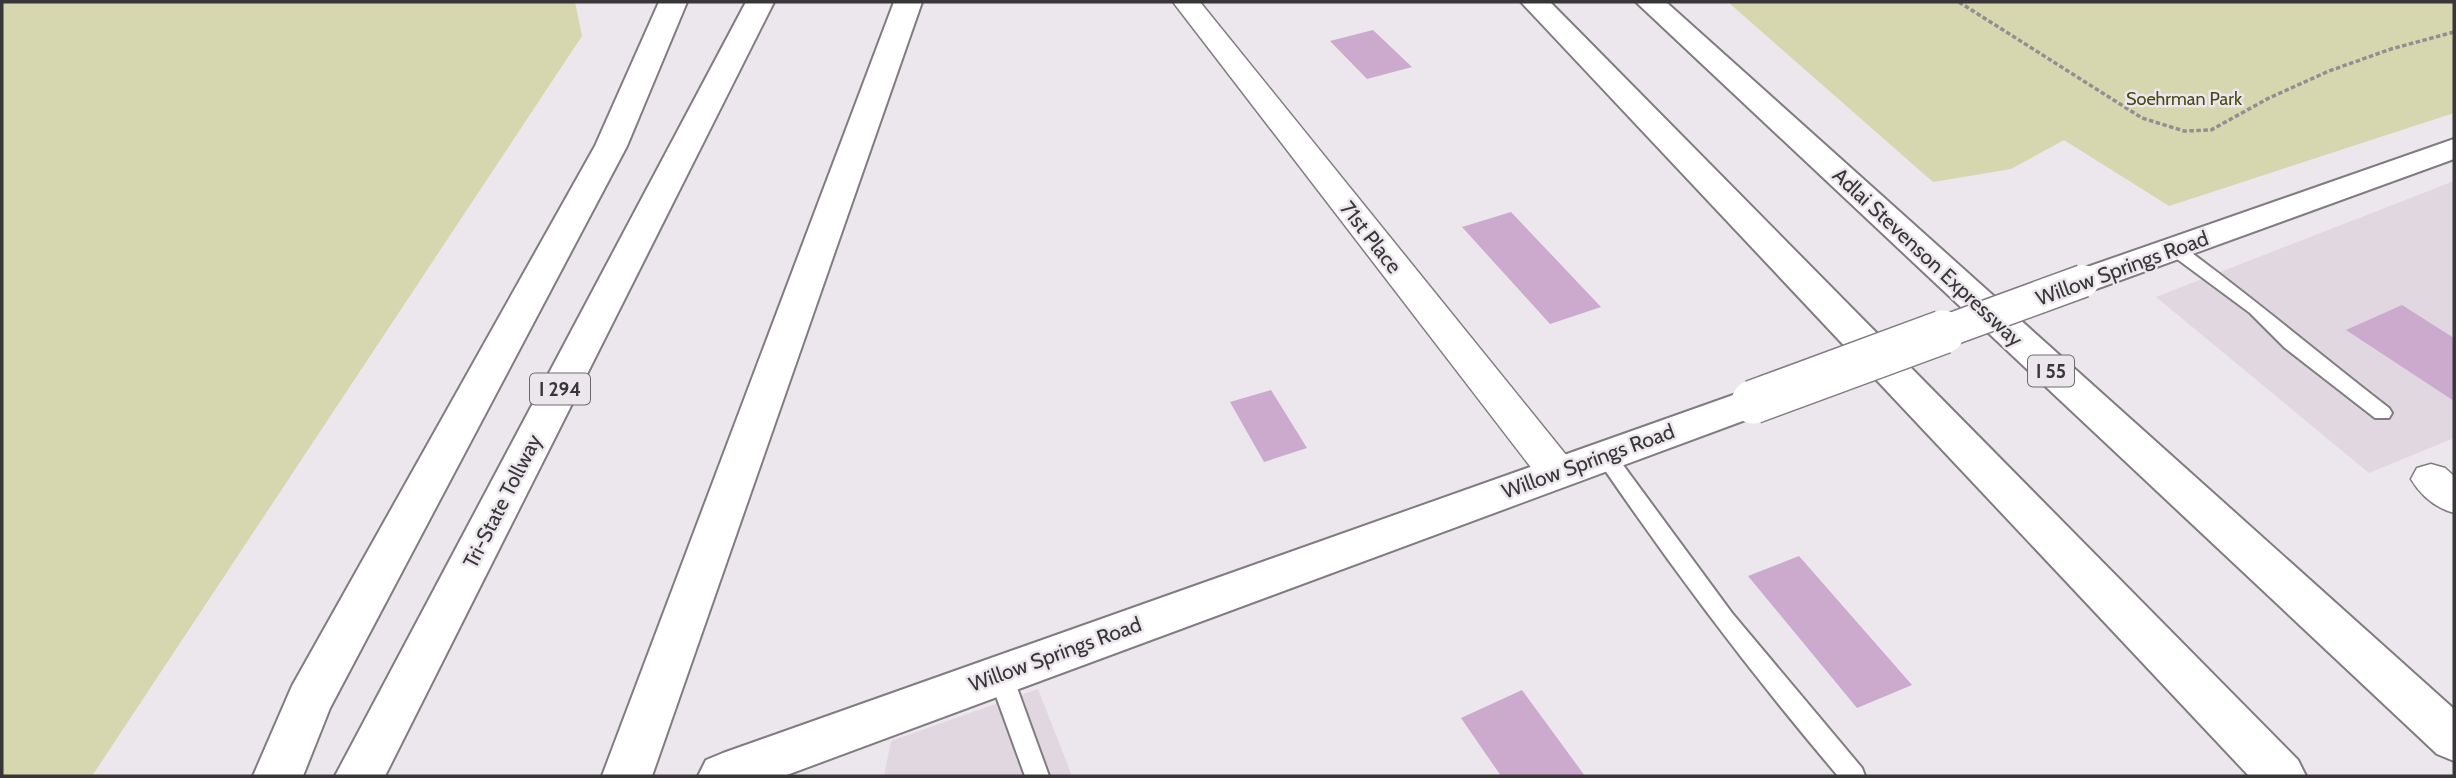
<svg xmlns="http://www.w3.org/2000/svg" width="2456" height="778" font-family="Cabin,sans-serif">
<rect width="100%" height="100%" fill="#ece7ec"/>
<path fill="#e1d7e1" d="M2454 181V438L2369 473 2156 297Z
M1038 689 1072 776H884L891 741Z"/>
<path fill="#d6d6af" d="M2 2H575L582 36 92 776H2Z
M1728 2H2454V113L2169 206 2064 140 2011 169 1933 182Z"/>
<path fill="#cbaace" d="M1373 30 1412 67 1367 79 1330 41Z
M1511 212 1601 307 1550 324 1462 227Z
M2402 305 2454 338V401L2346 330Z
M1271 390 1307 448 1264 462 1230 402Z
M1799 556 1912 685 1857 708 1748 576Z
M1522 690 1585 776H1501L1461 718Z"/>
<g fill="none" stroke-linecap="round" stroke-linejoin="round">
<defs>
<path id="lane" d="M2175 243 2181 245C2252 297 2319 354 2389 408L2392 413 2389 418H2375L2285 348 2250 313 2169 253 2166 249 2169 245Z
M1605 447 1612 450 1732 613 1862 768 1865 776H1838C1752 675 1673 570 1598 460L1595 455 1598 450Z
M1000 664 1008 667 1012 674 1049 776H1025L988 674 992 667Z"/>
<path id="street" d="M1173 2H1200L1571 461 1576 472 1571 483 1557 487 1543 483Z
M2431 464 2445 468 2454 476V513C2436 508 2421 496 2411 479L2417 468Z"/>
<path id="secondary" d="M2454 139V159L2096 289 2083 293 2070 289 2065 281 2070 273Z
M1753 388 1767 392 1772 402 1767 412 784 776H698L706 760 723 753Z"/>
<path id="highway" d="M659 2H687L627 146 330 708 303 776H253L292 686 595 146Z
M746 2H774L385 776H335Z
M894 2H922L652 776H602Z
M1521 2H1550L2298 760 2306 776H2249Z
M1636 2H1666L2454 709V761L2437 754Z"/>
</defs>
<use href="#lane" stroke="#807c80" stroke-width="4"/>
<use href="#street" stroke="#807c80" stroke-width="3"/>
<use href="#secondary" stroke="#807c80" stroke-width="4"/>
<use href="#highway" stroke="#807c80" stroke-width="4"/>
<path stroke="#928f92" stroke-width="3.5" stroke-dasharray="4.5 2.5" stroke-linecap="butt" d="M1959 2 2142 118 2184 131 2211 130 2269 98 2329 71 2391 49 2454 32"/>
<use href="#lane" fill="#fff" fill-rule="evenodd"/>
<use href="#street" fill="#fff" fill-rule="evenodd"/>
<use href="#secondary" fill="#fff" fill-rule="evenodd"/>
<use href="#highway" fill="#fff" fill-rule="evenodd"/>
<defs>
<path id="secondary-bridge-far1" d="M1938 334 2083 281"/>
<path id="secondary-bridge" d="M1753 402 1943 332"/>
</defs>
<use href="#secondary-bridge-far1" stroke="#807c80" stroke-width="35" stroke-linecap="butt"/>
<use href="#secondary-bridge" stroke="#807c80" stroke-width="46" stroke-linecap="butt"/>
<use href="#secondary-bridge-far1" stroke="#fff" stroke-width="32"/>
<use href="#secondary-bridge" stroke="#fff" stroke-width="43"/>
</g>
<g text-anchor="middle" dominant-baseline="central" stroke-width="5" stroke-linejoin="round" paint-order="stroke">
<g font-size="18" fill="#4b4a14" stroke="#ece7ec">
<text x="2184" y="99">Soehrman Park</text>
</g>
<g fill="#ece7ec" stroke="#6e6b6e" stroke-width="2">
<rect x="2028" y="355.5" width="46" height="31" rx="5"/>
<rect x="530" y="373.5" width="60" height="31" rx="5"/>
</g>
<g font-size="19" font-weight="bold" fill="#383638">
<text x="2051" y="371">I 55</text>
<text x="560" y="389">I 294</text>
</g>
<g font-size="21" fill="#383638" stroke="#ece7ec">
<text transform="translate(1371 237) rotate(52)">71st Place</text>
<text transform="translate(1928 257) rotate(43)">Adlai Stevenson Expressway</text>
<text transform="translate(2122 268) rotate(-20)">Willow Springs Road</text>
<text transform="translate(1588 461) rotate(-20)">Willow Springs Road</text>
<text transform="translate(502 501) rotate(-63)">Tri-State Tollway</text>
<text transform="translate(1055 654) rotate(-20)">Willow Springs Road</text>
</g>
</g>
<rect width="2456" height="778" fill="none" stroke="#383638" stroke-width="7"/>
</svg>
